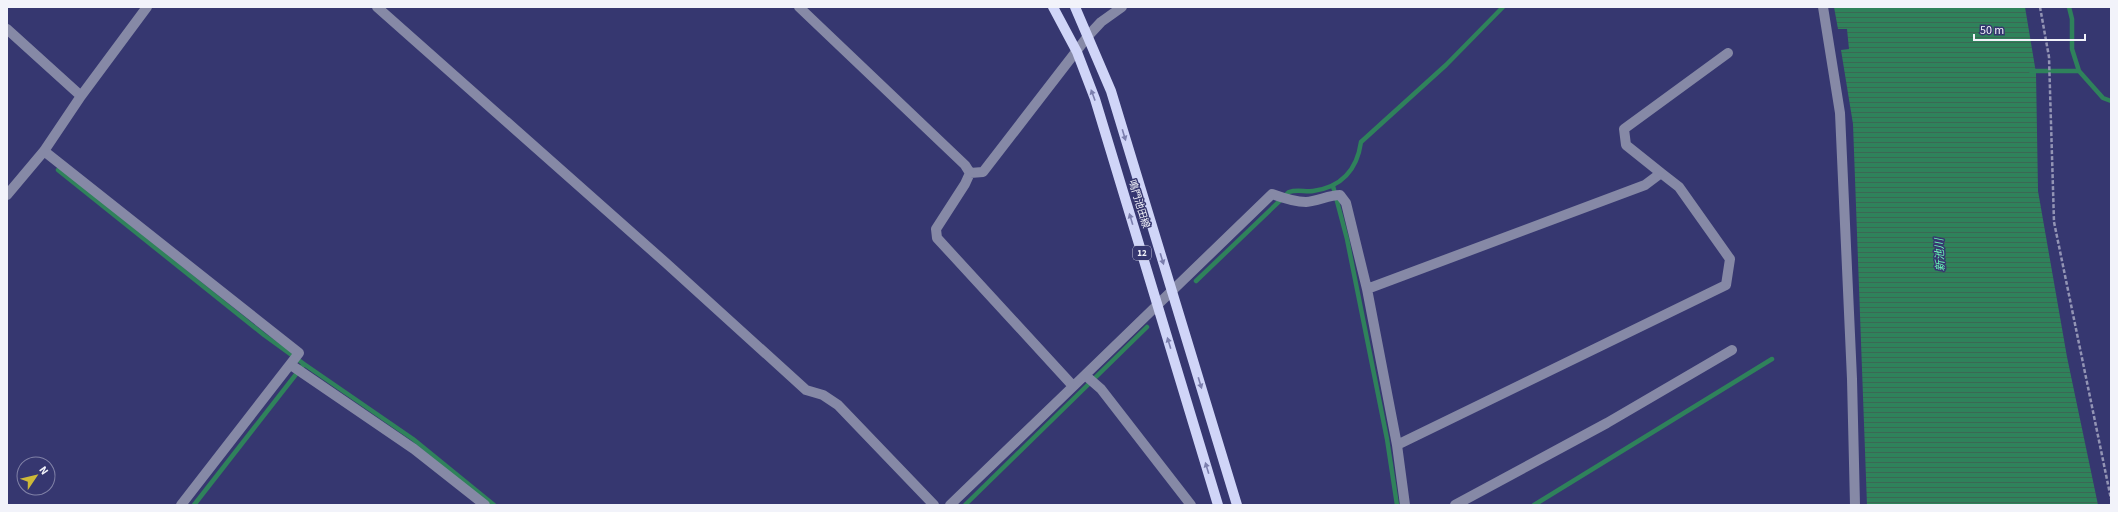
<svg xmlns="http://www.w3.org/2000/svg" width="2118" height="512" font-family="'Source Sans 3','Noto Sans JP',sans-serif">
<defs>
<pattern id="water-rules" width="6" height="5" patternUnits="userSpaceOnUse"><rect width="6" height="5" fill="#2f825b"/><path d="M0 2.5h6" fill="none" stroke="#3b6854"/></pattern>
</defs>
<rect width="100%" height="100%" fill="#363770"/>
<path fill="url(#water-rules)" d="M1834 7H2025L2036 73 2038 191 2067 357 2098 505H1867L1853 124 1841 50 1849 49 1847 29H1838Z"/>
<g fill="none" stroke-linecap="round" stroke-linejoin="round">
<path stroke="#2f825b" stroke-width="4.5" d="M2069 7 2072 19V49L2079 71 2103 98 2111 101
M2031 71H2079
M58 170 264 335 304 364 194 505
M1333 186 1347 239 1387 439 1397 505
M1196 281 1289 192C1297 189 1305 192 1313 191 1342 187 1357 170 1361 142L1446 65 1503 7
M304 364 413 439 494 505
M965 505 1147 327
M1534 505 1772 359"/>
<path stroke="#9394b4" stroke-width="2.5" stroke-dasharray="4 2" stroke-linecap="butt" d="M2040 7 2049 57 2054 222 2111 499"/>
<path stroke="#8689a6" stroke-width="10" d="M377 7 666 263 806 390 823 395 838 405 934 505
M799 7 965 165 970 173
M1823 7 1840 113 1852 379 1855 505
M7 29 81 96
M44 151 299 353 181 505
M970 173 965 184 936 229 937 238 1073 386
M970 173 983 172 1088 36 1101 22 1122 7
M7 195 44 151 81 96 147 7
M1367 289 1645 185 1661 173 1626 145 1624 129 1728 53
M291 365 414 449 485 505
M1085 375 1272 194C1283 198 1295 202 1306 202 1318 201 1329 195 1340 195L1346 203 1367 289 1397 445
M950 505 1085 375 1101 389 1191 505
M1405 505 1397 445 1726 285 1730 259 1679 187 1661 173
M1455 505 1607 423 1732 350"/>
<path stroke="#d0d5f8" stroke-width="10" d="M1053 7 1077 52 1095 99 1218 505
M1075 7 1111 91 1237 505"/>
</g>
<defs><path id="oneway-solid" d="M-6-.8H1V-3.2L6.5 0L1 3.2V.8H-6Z"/></defs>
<g fill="#7b7ead">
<use href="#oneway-solid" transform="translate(1093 95) rotate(-110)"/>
<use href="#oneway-solid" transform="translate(1124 135) rotate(73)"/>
<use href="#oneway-solid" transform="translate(1131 219) rotate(-107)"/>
<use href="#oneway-solid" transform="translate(1162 259) rotate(73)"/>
<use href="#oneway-solid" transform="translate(1169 343) rotate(-107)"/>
<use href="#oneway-solid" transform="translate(1200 383) rotate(73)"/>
<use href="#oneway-solid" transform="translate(1207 468) rotate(-107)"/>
</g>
<g text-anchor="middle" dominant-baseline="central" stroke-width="3" stroke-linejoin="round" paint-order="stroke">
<rect fill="#363770" stroke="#babbd1" stroke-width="1" x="1133" y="246" width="18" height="14" rx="3"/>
<g font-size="9" font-weight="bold" fill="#f2f3fa">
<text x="1142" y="253">12</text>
</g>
<g font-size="10" fill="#f2f3fa" stroke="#363770">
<text transform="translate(1139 204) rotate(73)">鳴門池田線</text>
</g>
<g font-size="11" font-style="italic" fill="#6af7b4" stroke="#363770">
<text transform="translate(1940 255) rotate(-93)">新池川</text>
</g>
</g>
<rect width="2118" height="512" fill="none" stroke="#f2f3fa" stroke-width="16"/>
<g transform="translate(36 476) rotate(55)"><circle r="19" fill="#363770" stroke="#8182a7"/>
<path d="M0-3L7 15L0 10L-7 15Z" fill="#cdb938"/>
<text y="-6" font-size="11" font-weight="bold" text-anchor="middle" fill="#f2f3fa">N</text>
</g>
<path d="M1974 34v6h111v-6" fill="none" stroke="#f2f3fa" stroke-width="2"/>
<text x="1980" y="34" font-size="12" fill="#f2f3fa" stroke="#363770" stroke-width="3" paint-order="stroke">50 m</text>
</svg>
